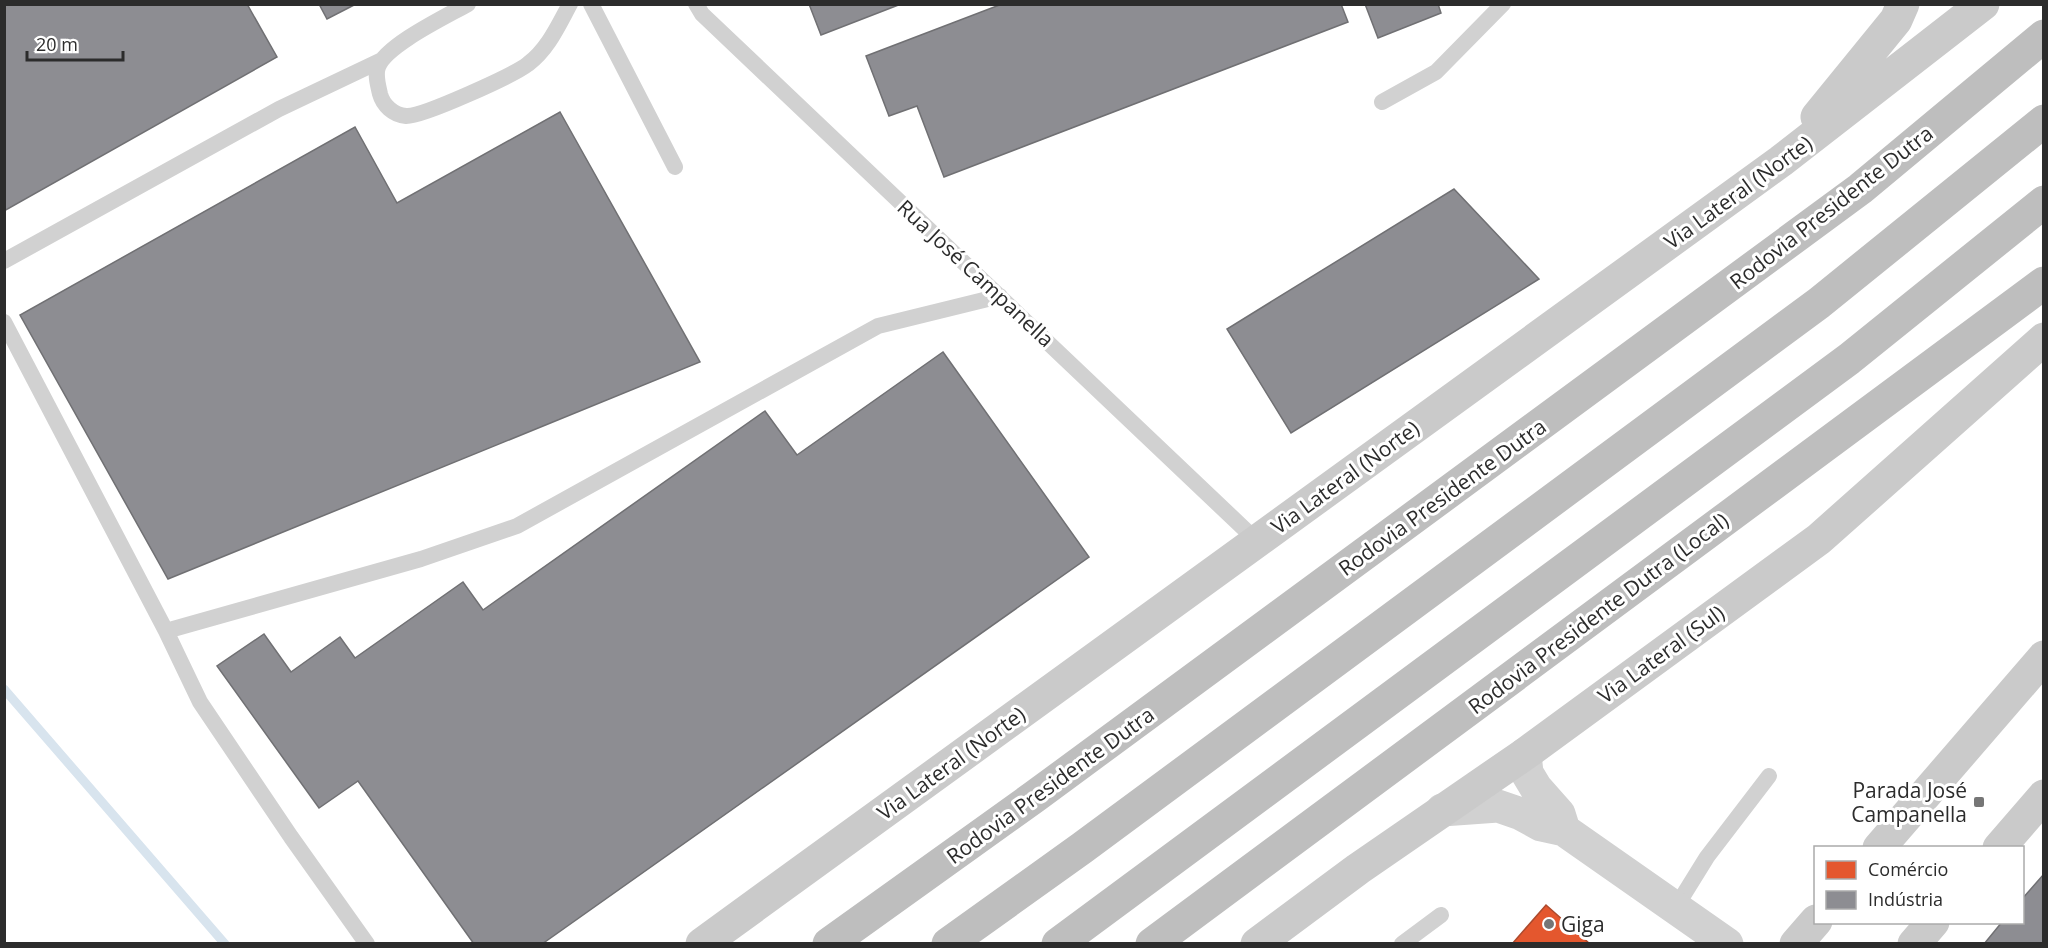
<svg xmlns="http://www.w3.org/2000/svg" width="2048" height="948" font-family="'Open Sans',sans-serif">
<rect width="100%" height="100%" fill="#fff"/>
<path fill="#e4572e" stroke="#ad4a2d" stroke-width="1.5" d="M1546 905 1590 944H1512Z"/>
<path fill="#8d8d92" stroke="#707073" stroke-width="1.5" d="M4 4H247L277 57 4 211Z
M319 4H356L327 19Z
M809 4H901L821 35Z
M1002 4H1341L1348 22 944 177 917 106 889 116 866 56Z
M1365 4H1438L1441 13 1378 38Z
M560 112 700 362 168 579 20 315 355 127 397 203Z
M1454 189 1539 279 1291 433 1227 329Z
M943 352 1089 557 542 944H474L358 781 319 808 217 666 264 634 291 672 340 637 355 658 463 582 483 610 765 411 797 455Z
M2044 874V944H1984L2002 922H2022V899Z"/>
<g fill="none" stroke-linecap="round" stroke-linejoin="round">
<path stroke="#d8e4ee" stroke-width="9" d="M4 689 225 944"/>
<path stroke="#d1d1d1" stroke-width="16" d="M468 4C447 16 386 45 378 67 375 75 378 85 380 94 383 105 393 115 406 116 422 117 514 75 528 64 548 49 558 26 570 4
M591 4 675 167
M696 4 702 14 1257 541
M1382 102 1436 72 1503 4
M4 261 279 109 382 60
M4 322 166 631 421 559 517 526 878 326 1000 296
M166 631 200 702 291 837 367 944
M1676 907 1707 857 1769 776
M1402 944 1441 915"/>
<path stroke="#d1d1d1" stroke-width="33" d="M1525 754 1527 773 1536 788 1559 814 1564 830
M1442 810 1498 806 1521 814 1541 825 1564 830 1727 944"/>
<path stroke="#cacaca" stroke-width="33" d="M1817 117 1896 20 1903 4
M1879 848 2044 657
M1999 848 2044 796
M702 944 1781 161 1983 4
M1257 944 1358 869 1525 754 1819 539 2044 339
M1796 944 1816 921
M1914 944 1933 922"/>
<path stroke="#bebebe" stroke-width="33" d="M829 944 1034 797 1860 189 2044 36
M948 944 1082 848 1819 303 2044 121
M1058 944 1849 359 2044 202
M1152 944 2044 283"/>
</g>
<g fill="#767676" stroke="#fff" stroke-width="2">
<rect x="1973" y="796" width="12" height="12" rx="3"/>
<circle cx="1549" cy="924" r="6"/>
</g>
<g text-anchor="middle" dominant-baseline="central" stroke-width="6" stroke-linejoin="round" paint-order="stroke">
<g font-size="21" fill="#2c2c2c" stroke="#fff">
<text transform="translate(1738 192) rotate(-36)">Via Lateral (Norte)</text>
<text transform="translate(1831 207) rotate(-38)">Rodovia Presidente Dutra</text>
<text transform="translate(976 273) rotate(43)">Rua José Campanella</text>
<text transform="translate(1345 477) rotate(-36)">Via Lateral (Norte)</text>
<text transform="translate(1442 497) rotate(-36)">Rodovia Presidente Dutra</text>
<text transform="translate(1598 613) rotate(-37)">Rodovia Presidente Dutra (Local)</text>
<text transform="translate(1661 654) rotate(-36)">Via Lateral (Sul)</text>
<text transform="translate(951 763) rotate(-36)">Via Lateral (Norte)</text>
<text transform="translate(1050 785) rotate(-36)">Rodovia Presidente Dutra</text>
</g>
<g font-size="21" fill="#2c2c2c" stroke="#fff" text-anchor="end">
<text x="1967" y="790">Parada José<tspan x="1967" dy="24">Campanella</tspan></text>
<text x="1561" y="924" text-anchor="start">Giga</text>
</g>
</g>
<rect width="2048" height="948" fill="none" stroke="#2c2c2c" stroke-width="12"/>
<rect x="1814" y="846" width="210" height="78" fill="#ffffff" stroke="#ababab" stroke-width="1.5"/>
<rect x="1826" y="861" width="30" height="18" fill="#e4572e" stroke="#ababab" stroke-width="1.5"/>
<text x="1868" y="876" font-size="18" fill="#2c2c2c">Comércio</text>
<rect x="1826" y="891" width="30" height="18" fill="#8d8d92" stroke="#ababab" stroke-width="1.5"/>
<text x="1868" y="906" font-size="18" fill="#2c2c2c">Indústria</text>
<path d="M27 51v9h96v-9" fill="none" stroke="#2c2c2c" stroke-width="3"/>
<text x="36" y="51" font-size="18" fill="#2c2c2c" stroke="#ffffff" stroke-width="4.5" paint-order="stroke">20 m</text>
</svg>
